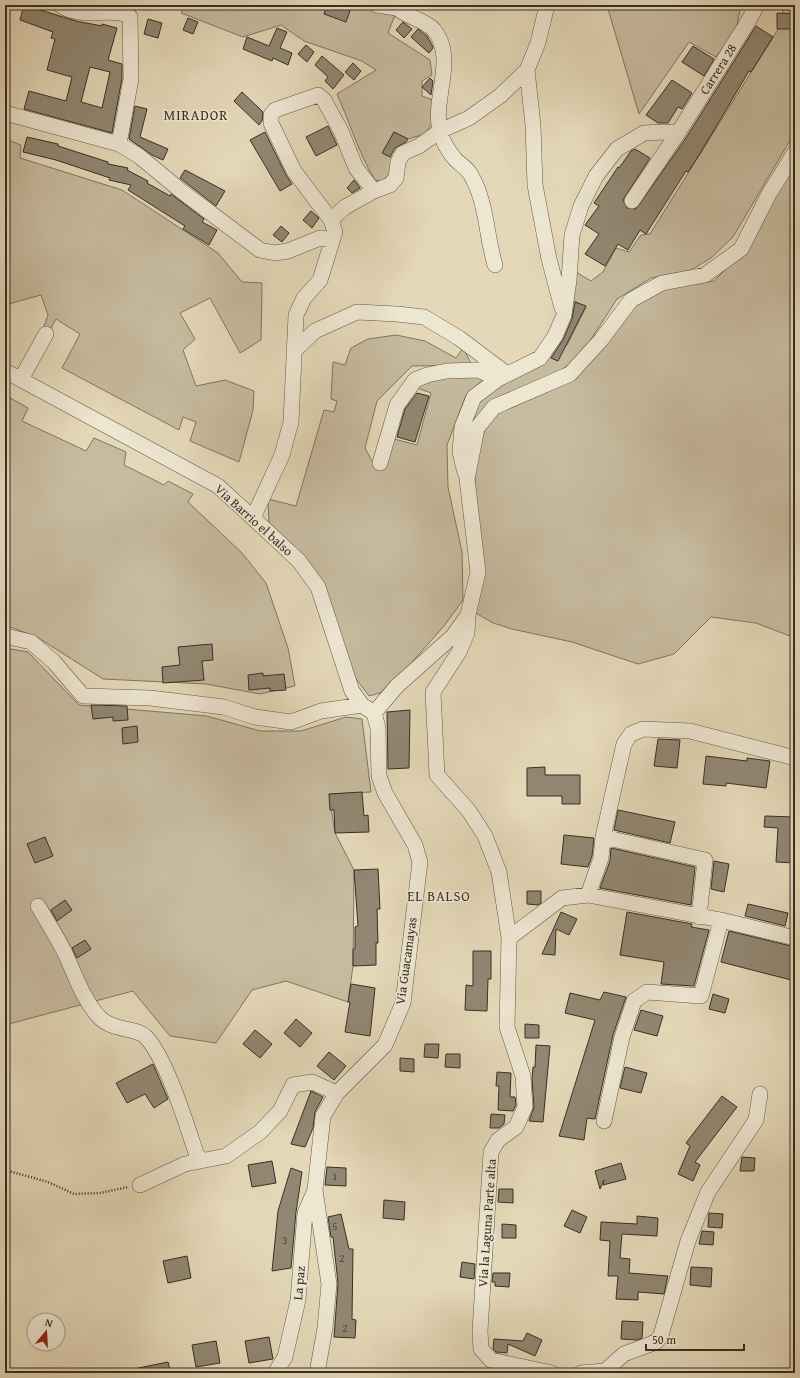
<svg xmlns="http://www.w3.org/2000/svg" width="800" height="1378" font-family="'Gentium Book Plus',serif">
<rect width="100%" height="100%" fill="#e4d8b8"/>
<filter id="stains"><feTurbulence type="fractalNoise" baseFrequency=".005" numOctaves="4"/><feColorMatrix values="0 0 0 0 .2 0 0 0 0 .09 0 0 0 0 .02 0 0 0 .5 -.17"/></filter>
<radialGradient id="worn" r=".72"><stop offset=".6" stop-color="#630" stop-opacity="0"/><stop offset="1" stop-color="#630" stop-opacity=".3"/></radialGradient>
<path fill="#c7bb9f" stroke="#807562" d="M186 5H394L395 15 388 33 430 60 432 75 422 81V96L438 102 432 123 425 134 408 139 394 132 383 153 397 160 394 170 382 181 375 180C359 154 350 123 337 94L376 70 362 61 304 41 281 25 243 37 181 13Z
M603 5H741L736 30 716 57 689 42 639 114 608 9Z
M783 5H795V132L733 237 711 258 691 270 651 278 617 299 588 344 570 364 473 429 470 417 477 403 558 340 567 345 586 307 572 300 576 272 591 281 603 272 616 248 629 252 641 235 650 234 782 23Z
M5 139 21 145 20 158 122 190 218 253 242 282 262 283 261 340 240 353 210 298 180 313 195 339 183 350 196 386 225 380 254 391 253 410 239 462 190 441 196 422 183 417 179 430 62 368 80 334 56 319 51 328 43 329 48 315 41 295 5 305Z
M795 161V638L756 623 711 617 674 654 638 664 572 642 512 629 493 623 474 612 475 462 485 430 500 408 557 387 625 312 665 289 714 281 737 258Z
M396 335 425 341 456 358 463 348 472 365 412 366 377 401 365 448 377 470 384 469 394 439 417 445 431 393 417 388 429 379 469 373 483 380 466 395 447 445 448 487 462 552 463 600 444 626 405 670 380 693 369 696 354 676 310 563 269 524 268 499 296 506 324 410 334 412 337 401 331 399 333 362 345 365 351 348 368 339Z
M5 395 28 408 22 421 86 451 94 438 126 452 124 465 164 485 168 481 193 494 188 502 242 553 266 583 288 648 295 686 260 694 206 684 103 679 37 637 5 625Z
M5 648 28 652 79 705 207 716 260 731H301L346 717 362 719 371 792 329 794 335 833 354 870 353 966 348 1002 286 981 252 990 216 1043 170 1036 133 991 5 1025Z"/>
<path fill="#918772" stroke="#382f26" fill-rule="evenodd" d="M24 5 76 21 102 26V24L117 28 108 60 122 64V78L112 133 24 109 29 91 66 101 72 77 47 70 55 39 51 38 53 32 20 20ZM90 67 110 72 102 108 81 102Z
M327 5H352L346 22 324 14Z
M777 13 795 14V29H777Z
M188 18 198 22 193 34 183 30Z
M148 19 162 23 158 38 144 34Z
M403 22 412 29 404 38 396 30Z
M756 26 773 37 751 72 749 71 701 152 688 172 686 171 646 234 640 230 628 250 618 244 605 266 585 254 599 234 585 225 599 206 594 203 618 167 619 168 631 151 635 149 650 158 623 200 627 208 636 209 686 138Z
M277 28 287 32 280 48 292 53 288 65 273 58 272 61 243 49 247 37 269 46Z
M418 29 427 36 432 45 433 48 429 53 411 37Z
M306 45 314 52 307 62 298 54Z
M693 46 714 59 704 76 682 62Z
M322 56 344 75 333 89 325 81 328 77 315 65Z
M353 63 361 71 354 80 345 72Z
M430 78 433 81 431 95 422 87Z
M672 80 692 93 682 109 678 107 668 123H658L646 115Z
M242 92 263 112 262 121 259 125 234 101Z
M135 106 147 109 140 137 168 149 163 160 152 155 129 139Z
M328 126 337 145 316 156 306 137Z
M265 132 286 175 292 184 280 191 250 140Z
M394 132 408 139 406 142 395 148 390 157 382 153Z
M27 137 58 144V146L108 162V164L128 168 127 170 148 181 147 183 170 196 171 194 204 219 202 222 217 230 209 245 183 229 185 226 128 190 131 185 109 180 110 178 56 160 23 152Z
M185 170 225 191 216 206 180 178Z
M354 180 360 188 352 193 347 188Z
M311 211 319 218 312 228 303 220Z
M281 226 289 233 282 242 273 235Z
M575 302 586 306 558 361 551 358 563 340 572 319Z
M417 393 429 396 415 442 397 437 405 409Z
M212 644 213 660 202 661 204 680 163 683 162 667 180 665 178 647Z
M263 673V676L284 674 286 690 270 691V688L249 690 248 675Z
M91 705 127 706 128 720 113 721V717L93 719Z
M410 710 409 768 388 769 387 712Z
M137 726 138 742 123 744 122 728Z
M658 739 680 740 677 768 654 766Z
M706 756 747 761V758L770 761 766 788 726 783V786L703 784Z
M545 767V775H580V804H562V796H527V768Z
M362 792 364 816 368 815 369 832 335 833 334 810H330L329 794Z
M618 810 675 822 670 843 614 830Z
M765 816 795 817V863L776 862 778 828 764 827Z
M564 835 594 838 592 856 588 867 561 864Z
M45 837 53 856 35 863 27 844Z
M611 848 695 867 691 905 600 888 610 861Z
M714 861 729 864 724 892 711 889Z
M378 869 380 909H377L378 943H376V965L353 966V949H355V927L358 926 354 870Z
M527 891H541V903L538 905 527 904Z
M65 900 72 910 57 921 51 910Z
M748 904 788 913 785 926 745 916Z
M561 912 577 919 569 935 556 929 555 955 542 954Z
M627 912 692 924 691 927 709 930 694 986 661 984 664 962 620 955Z
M729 931 795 947V981L721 962Z
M85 940 91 949 77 958 72 948Z
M473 951H491V979H488L487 1011 465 1010 466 985 473 986Z
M351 984 375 988 370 1036 345 1032 350 1002H348Z
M604 992 626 997 613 1035 595 1119 587 1118 584 1140 559 1136 595 1020 565 1013 570 993 600 1000Z
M713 994 729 999 725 1013 709 1009Z
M641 1010 663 1016 657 1036 634 1030Z
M296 1019 312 1033 300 1047 284 1033Z
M525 1024 539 1025V1038H525Z
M255 1030 272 1044 260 1058 243 1044Z
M425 1044H439L438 1058 424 1057Z
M536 1045 550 1046 543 1122 529 1121 534 1107 532 1079 533 1067H535Z
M329 1052 346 1066 334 1080 317 1066Z
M446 1054H460V1068L445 1067Z
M400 1058 414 1059V1072L400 1071Z
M153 1064 168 1099 154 1108 145 1094 127 1103 116 1083Z
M625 1067 647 1073 641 1093 620 1088Z
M497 1072 511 1073 510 1097H515L516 1105 513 1111 498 1110 499 1086H496Z
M311 1091 323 1097 315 1112 313 1128 305 1147 291 1144Z
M722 1096 737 1107 695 1162 700 1165 693 1181 678 1174 690 1146 686 1143Z
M491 1114 505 1115 504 1124 499 1128H490Z
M742 1157 755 1158 754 1171H740Z
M272 1161 276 1183 252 1187 248 1165Z
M621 1163 626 1179 603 1185 604 1180 600 1189 595 1171Z
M327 1167 346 1168V1186L325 1185Z
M291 1168 302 1172 296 1212 291 1268 272 1271 278 1211Z
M499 1189H513V1203L498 1202Z
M384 1200 405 1202 404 1220 383 1218Z
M572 1210 587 1217 580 1233 564 1226Z
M709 1213 723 1214 722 1228 708 1227Z
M341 1214 349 1249H353L352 1319 356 1320 355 1338 334 1337 338 1283 333 1237H331L328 1217Z
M637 1216 658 1218 657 1236 622 1234 620 1258 630 1259 629 1273 668 1276 667 1280 664 1294 638 1292V1300L616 1299 618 1276H608L610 1241 600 1240 601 1222 637 1224Z
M502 1224 516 1225V1238H502Z
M702 1231 714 1232 713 1245 699 1244Z
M187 1256 191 1278 168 1283 163 1261Z
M462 1262 475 1264 474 1279 460 1277Z
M691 1267 712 1268 711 1287 690 1285Z
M493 1273H510L509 1287 495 1286V1282H492Z
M622 1321 643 1322 642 1338 637 1340 621 1339Z
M527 1333 542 1340 535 1356 508 1344 507 1353 496 1352 493 1349 494 1339 523 1341Z
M269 1337 273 1359 249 1363 245 1341Z
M216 1341 220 1363 196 1367 192 1345Z
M168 1362 171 1373H139L138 1368Z"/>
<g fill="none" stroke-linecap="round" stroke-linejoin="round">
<defs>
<path id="minor" d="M60 5C82 21 114 5 130 17L131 79 119 144
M377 5 397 8
M397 5V8C408 18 424 19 434 30 457 58 432 99 440 131 441 139 450 154 456 160 461 165 467 168 471 175 487 203 486 235 495 265
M547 5 538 43 527 70 533 125 535 185 549 259 562 308
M5 113 119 144 139 156 180 190 260 250 275 253 288 251 320 238 332 240
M632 201 678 133 746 25 755 9V5
M331 220 294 171 271 123V115L275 110 318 95 324 100 341 131 356 168 374 191
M294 351 315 331 357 312 397 314 424 317 459 338 507 374
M5 371 218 486 253 518 299 561 318 587 352 691 362 705 374 713 378 728 379 776 385 793 415 845 420 862 403 1003 385 1045 337 1093 323 1116 315 1190 329 1284 325 1328 317 1373
M21 379 46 334
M380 463 397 405 415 380 427 375 447 371 478 370 498 379
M465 473 460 452 462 427 474 397 498 379 540 358 555 336 564 315 569 280 572 235 581 206 596 176 617 149 644 133 663 132 678 133
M253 518 282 455 291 422 296 315 304 298 320 280 335 232 331 220 345 207 374 191 390 185 396 178 398 162 403 153 419 146 440 131 469 118 500 96 527 70
M468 615 467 633 459 652 433 692 437 775 469 811 485 836 499 872 509 938 507 1027 523 1076 525 1107 516 1127 498 1140 491 1152 480 1331 481 1349 491 1360 552 1373
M5 636 31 642 54 662 83 696 150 698 224 707 255 717 291 722 321 711 362 705
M374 713 397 686 453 636 468 615 478 572 467 479 477 428 494 407 570 374 601 340 631 300 662 283 705 275 741 249 769 194 795 152
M603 837 705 860 699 917
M588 895 601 858 603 837 624 744 631 734 643 729 690 731 795 758
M38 906C47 921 57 937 65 953 75 975 83 999 99 1017 114 1032 136 1027 146 1037 167 1060 186 1123 196 1153L201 1161
M509 938 562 898 588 895 721 920 795 938
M604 1121 622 1037 634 1001 647 992 701 996 721 920
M140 1185 185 1164 226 1156 260 1132 280 1111 293 1085 312 1082 337 1093
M275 1373 285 1357 298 1300 305 1213 315 1190
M581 1373 605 1371 624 1354 651 1344 657 1341 661 1335 688 1241 708 1192 756 1120 760 1094"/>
</defs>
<use href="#minor" stroke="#63594a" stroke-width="16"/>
<path stroke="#382f26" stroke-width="2.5" stroke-dasharray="1 2" stroke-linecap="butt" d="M5 1170 48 1182 74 1194 100 1193 128 1187"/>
<use href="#minor" stroke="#ede6d1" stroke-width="15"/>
</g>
<g text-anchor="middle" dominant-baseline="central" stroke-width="3.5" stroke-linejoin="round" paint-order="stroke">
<g font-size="11" fill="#4e4539">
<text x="335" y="1176">1</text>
<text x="335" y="1226">5</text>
<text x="285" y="1240">3</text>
<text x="342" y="1258">2</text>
<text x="345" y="1328">2</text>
</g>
<g font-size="13" fill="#382f26" stroke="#ede6d1">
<text transform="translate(718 69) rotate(-58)">Carrera 28</text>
<text transform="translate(254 520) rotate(42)">Via Barrio el balso</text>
<text transform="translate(406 961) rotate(-82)">Via Guacamayas</text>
<text transform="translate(487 1223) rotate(-86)">Via la Laguna Parte alta</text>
<text transform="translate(299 1283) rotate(-85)">La paz</text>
</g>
<g font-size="14" letter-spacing="1" fill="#382f26" stroke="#ede6d1">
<text x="196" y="115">MIRADOR</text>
<text x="439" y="896">EL BALSO</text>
</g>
</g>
<rect width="800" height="1378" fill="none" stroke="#e4d8b8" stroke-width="20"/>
<rect x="6" y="6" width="788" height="1366" fill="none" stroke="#382f26" stroke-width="2"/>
<rect x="10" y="10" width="780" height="1358" fill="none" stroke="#382f26"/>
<g transform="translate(46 1332) rotate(18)"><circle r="19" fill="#ede6d1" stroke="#a59d8d"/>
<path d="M0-3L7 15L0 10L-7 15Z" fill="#8f2418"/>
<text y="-6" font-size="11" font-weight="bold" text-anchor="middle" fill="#382f26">N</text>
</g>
<path d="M646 1344v6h98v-6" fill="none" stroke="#382f26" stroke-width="2"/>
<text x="652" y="1344" font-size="12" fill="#382f26" stroke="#ede6d1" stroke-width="3" paint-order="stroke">50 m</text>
<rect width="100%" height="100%" filter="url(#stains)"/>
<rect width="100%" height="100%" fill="url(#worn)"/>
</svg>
